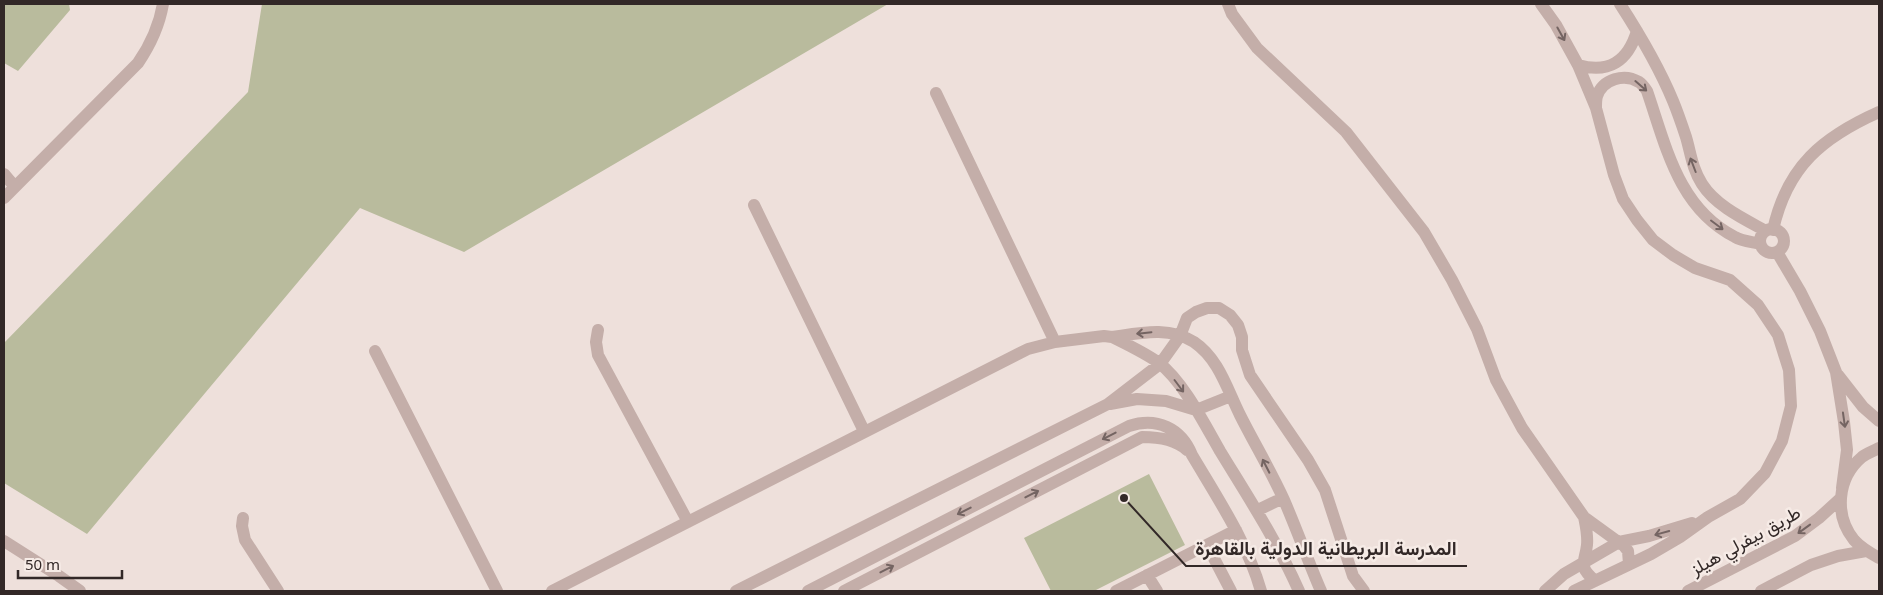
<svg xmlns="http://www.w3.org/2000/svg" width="1883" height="595" font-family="'Noto Sans',Vazirmatn,sans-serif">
<rect width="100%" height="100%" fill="#eee0db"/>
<path fill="#b9bb9d" d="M4 4H69L70 10 18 71 4 63Z
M262 4H888L464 252 360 208 87 534 4 483V343L248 92Z
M1149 474 1185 545 1094 591H1051L1024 538Z"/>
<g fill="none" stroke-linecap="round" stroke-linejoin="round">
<path stroke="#c4aea9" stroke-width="12" d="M1228 4 1232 14 1257 48 1346 132 1424 232 1452 280 1477 329 1496 380 1522 428 1584 517 1624 546 1628 551 1629 564
M1541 4 1556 25 1578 65 1596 108 1614 175 1623 199 1637 220 1653 240 1673 255 1695 268 1730 280 1758 305 1778 335 1789 370 1791 406 1782 441 1765 473 1740 499 1708 517 1680 537 1651 554 1574 591
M1620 4C1640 35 1659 67 1673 101 1678 113 1682 125 1686 137 1691 154 1692 168 1702 184 1716 206 1744 219 1766 231
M1578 65C1609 74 1628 61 1637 31
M936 93 1055 342
M1596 108C1596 104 1596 99 1597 96 1603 79 1624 73 1639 82 1642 84 1645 88 1647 91 1666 146 1678 208 1735 237 1742 241 1752 242 1760 244
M4 174 15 187
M4 198 138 63C151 44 159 27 163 4
M754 205 864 431
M1760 241a12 12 0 1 1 24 0a12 12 0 1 1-24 0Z
M1773 230C1787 166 1823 137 1879 112
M1777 252 1800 291 1820 331 1836 372 1844 422 1847 450 1842 488
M598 330 596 342 598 355 688 522
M1112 337C1140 333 1169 326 1194 342 1219 359 1227 389 1240 415 1254 443 1271 471 1284 500 1297 530 1308 561 1321 591
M375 351 497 591
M1838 375 1863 407 1879 421
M1110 404 1137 399 1166 401 1196 410 1231 396
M1879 448C1874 451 1867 453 1862 457 1837 478 1834 515 1854 540 1861 548 1870 553 1879 558
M1258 510 1283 498
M1584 517C1586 527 1588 535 1587 545 1585 563 1577 565 1595 581
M243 518 242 526 245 540 278 591
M4 541 59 576 80 591
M1207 545 1231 591
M1147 575 1157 591
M552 591 1028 349 1055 342 1104 336 1112 337C1128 345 1145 353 1159 363 1183 381 1205 425 1220 451 1248 497 1277 541 1299 591
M736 591 1108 404 1160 364 1180 336 1187 318 1196 312 1207 308H1219L1230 315 1238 325 1242 337V350L1250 375 1308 460 1325 490 1353 576 1364 591
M808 591 1129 426C1157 417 1181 428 1192 455 1218 499 1247 542 1261 591
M844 591 1142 437C1158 437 1175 439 1187 450
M1116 591 1236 530
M1545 591 1564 574 1619 542 1649 536 1692 523
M1688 591 1795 536 1819 518 1841 498
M1761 591 1811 565 1838 556 1866 551"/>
</g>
<defs><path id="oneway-shaft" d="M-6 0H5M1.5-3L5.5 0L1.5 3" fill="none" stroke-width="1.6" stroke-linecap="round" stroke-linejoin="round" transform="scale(1.25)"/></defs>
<g stroke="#746462">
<use href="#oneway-shaft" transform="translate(1561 34) rotate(61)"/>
<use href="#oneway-shaft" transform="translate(1641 86) rotate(41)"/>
<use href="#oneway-shaft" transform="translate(1693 165) rotate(-111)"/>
<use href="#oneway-shaft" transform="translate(1717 225) rotate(37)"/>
<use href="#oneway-shaft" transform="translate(1144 333) rotate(174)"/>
<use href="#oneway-shaft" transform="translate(1179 386) rotate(53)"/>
<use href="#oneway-shaft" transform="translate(1844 420) rotate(82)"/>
<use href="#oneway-shaft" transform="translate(1109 436) rotate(153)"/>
<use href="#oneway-shaft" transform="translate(1266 466) rotate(-117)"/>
<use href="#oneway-shaft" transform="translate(1032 494) rotate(-27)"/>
<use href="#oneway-shaft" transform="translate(964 511) rotate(153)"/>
<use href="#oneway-shaft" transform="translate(1804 529) rotate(144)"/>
<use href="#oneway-shaft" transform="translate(1662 533) rotate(165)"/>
<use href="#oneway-shaft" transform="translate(887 569) rotate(-27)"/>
</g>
<g text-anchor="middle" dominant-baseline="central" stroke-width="5" stroke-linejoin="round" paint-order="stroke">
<g font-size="18" fill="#322827" stroke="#f6ebe6">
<text transform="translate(1745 540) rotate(-29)">طريق بيفرلي هيلز</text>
</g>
</g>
<path fill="none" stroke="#322827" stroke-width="2" d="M1124 498L1186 566H1467"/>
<circle fill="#322827" stroke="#f6ebe6" stroke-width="2" cx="1124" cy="498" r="5"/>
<g font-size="19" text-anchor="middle" font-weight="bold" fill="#322827" stroke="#f6ebe6" stroke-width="5" stroke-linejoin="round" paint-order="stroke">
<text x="1326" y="555">المدرسة البريطانية الدولية بالقاهرة</text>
</g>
<rect width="1883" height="595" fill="none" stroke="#322827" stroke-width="10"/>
<path d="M18 570v8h104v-8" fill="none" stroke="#322827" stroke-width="2.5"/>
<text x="25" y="570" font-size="15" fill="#322827" stroke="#f6ebe6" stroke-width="4" paint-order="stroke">50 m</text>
</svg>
